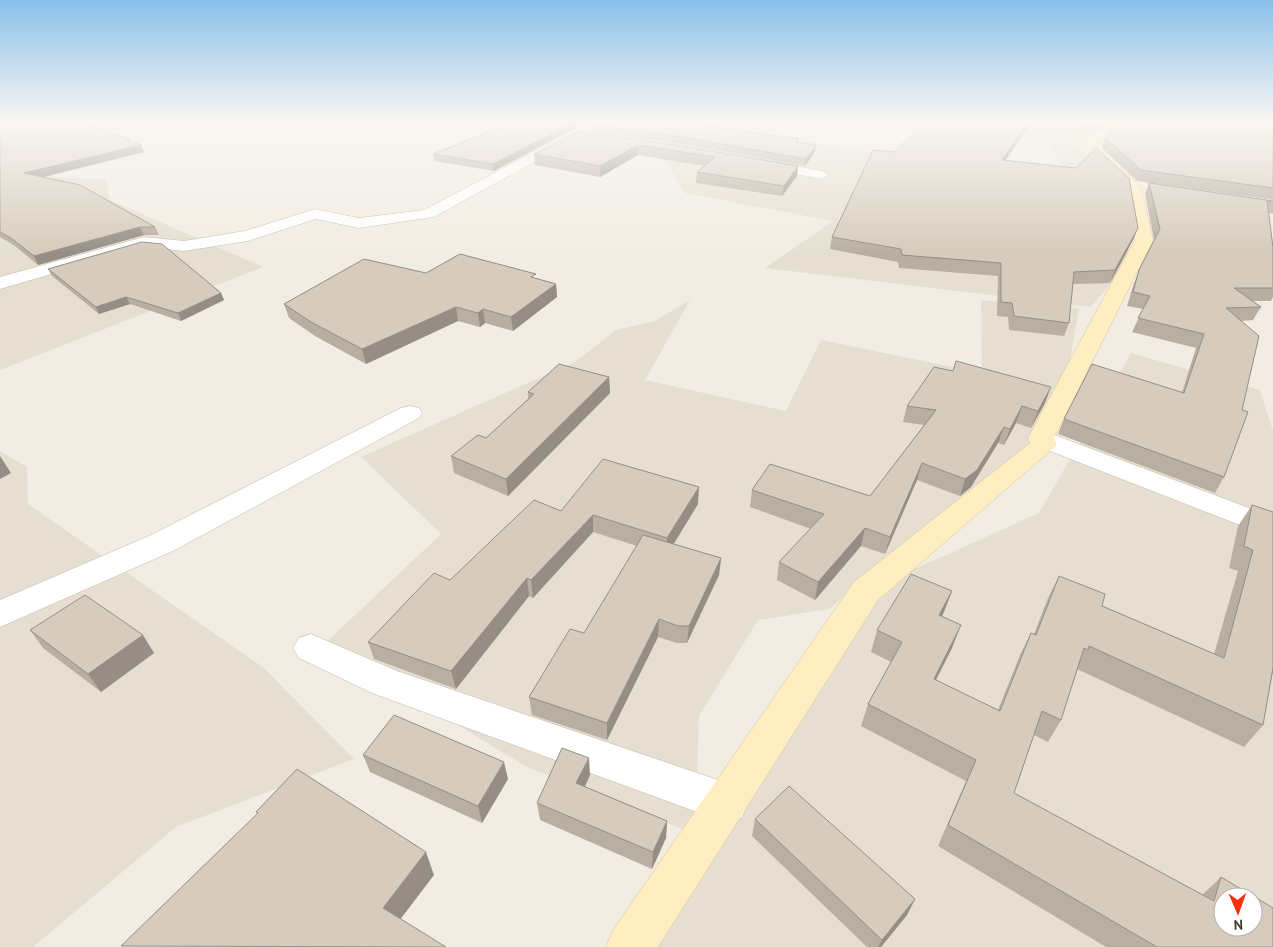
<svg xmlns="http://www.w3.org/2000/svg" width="1273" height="947" font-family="'PT Sans',sans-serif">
<rect width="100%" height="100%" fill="#f2ede3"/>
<path fill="#e6dfd1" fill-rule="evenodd" d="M598 121H733L723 128 859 151 1063 168 1046 142 985 133 979 121H1125L1109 133 1070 142 1128 186 1132 225 1125 267 1091 307 765 268 833 221 685 193 661 154 571 140 582 126Z
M37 176 106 179 110 200 263 267 0 370V183Z
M690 300 645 380 786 411 821 340 982 373 981 300 1079 309 1068 371 1049 424 977 499 954 504 829 609 758 620 699 716 695 834 527 767 409 695 320 648 441 534 361 457 575 362 616 330 655 321Z
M1131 353 1260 390 1273 431V947H631L888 581 1039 513ZM1223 897H1253V927H1223Z
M0 451 27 467 28 504 264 668 354 759 176 827 33 947H0Z"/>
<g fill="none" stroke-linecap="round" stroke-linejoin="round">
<defs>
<path id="street" d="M593 121H609L434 217 359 228 316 219 248 241 184 251 145 247 0 289V277L144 237 184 241 245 231 315 209 359 218 424 210Z
M762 160 822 171 829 175 822 179 757 167 755 164 757 161Z
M410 406 419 408 422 413 419 418 173 551 0 627V600L151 535 401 408Z
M1041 430 1273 517V538L1032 444 1028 438 1032 432Z
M311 634 397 671 727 783 742 789 748 803 742 817 727 823 372 693 299 658 293 648 299 638Z"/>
<path id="secondary" d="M1118 121H1134L1095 144 1141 187 1153 240 1054 438 1057 445 878 600 658 947H606L613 930 854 582 1030 443 1028 438 1135 240 1126 188 1079 143Z"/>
</defs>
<use href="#street" stroke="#c0b7a9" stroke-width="1"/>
<use href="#secondary" stroke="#d5c295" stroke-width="1"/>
<use href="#street" fill="#fff" fill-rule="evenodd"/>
<use href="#secondary" fill="#ffeec1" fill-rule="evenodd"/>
</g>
<path fill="#b8afa2" d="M0 121 131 141 144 152 42 177 155 227 159 235H144L38 265 15 246 0 237Z
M517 121 494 171 434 161 433 154Z
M708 121 700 125 799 139V142L816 145 815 152 805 166 682 144 595 132 594 125Z
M1032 121 1006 160 1138 228 1133 240 1110 283 1073 284 1069 323 1064 336 1009 330 1008 317 997 316 998 276 899 268 898 262 830 249 832 237 894 152Z
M1060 121H1114L1099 130 1076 127V123Z
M1273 121V200L1137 181 1102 148 1105 138Z
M578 131 798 166 797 176 782 196 696 183 697 172 705 166 638 155 600 177 535 165 534 154Z
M1149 183 1273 201V214L1269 213 1273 247V297L1271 301H1253L1261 307 1253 320 1241 321 1224 477 1215 493 1058 434 1064 419 1182 392 1196 348 1132 332 1143 309 1127 306 1134 283 1154 240 1145 194Z
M48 269 221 293 224 300 181 321 130 304 99 314 52 276Z
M426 273 536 278 556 284 557 297 513 331 485 323 480 327 458 321 366 364 315 336 289 318 284 304Z
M609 377 610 393 508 496 454 473 451 456 486 438 528 399V392Z
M1045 403 1031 428 1016 423 1004 445 998 443 971 487 960 496 917 480 885 554 861 546 815 600 777 580 779 562 811 529 750 507 752 490 870 496 924 425 903 422 907 406Z
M698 504 674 544 721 558 719 575 687 643H677L658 637 607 740 532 715 529 697 584 633 637 546 593 532 533 598 529 596 456 689 374 659 368 642 450 580 561 511Z
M1252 505 1273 512V671L1263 725 1244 747 1077 669 1061 720 1048 742 1034 735 1014 793 1202 895 1221 877 1273 947H1106L938 846 966 781 861 726 868 704 891 662 871 652 877 630 952 591 942 617 952 648 936 680 998 710 1020 655 1031 633 1034 634 1048 598 1059 576 1102 606 1214 654 1238 571 1229 568 1238 526Z
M30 630 154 653 101 692 43 648Z
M363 755 508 779 482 823 370 772Z
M590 775 585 787 667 821 666 838 652 869 540 820 537 803Z
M755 819 915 899 907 915 881 947H867L752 836Z"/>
<path fill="#968e84" d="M576 121H589L494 171 493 164Z
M693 121H708L689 130V123Z
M1029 121H1032L999 170 1002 160Z
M1102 121H1114L1099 130Z
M141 145 144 152 28 181 24 173Z
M638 145V155L600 177V166Z
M816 145 815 152 805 166 806 159Z
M798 166 797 176 782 196 784 186Z
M140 227 144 235 38 265 34 256Z
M1138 228 1133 240 1110 283 1115 270Z
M556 284 557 297 513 331 511 317Z
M221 293 224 300 181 321 178 313Z
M126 297 130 304 99 314 96 307Z
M456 307 458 321 366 364 362 349Z
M483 309 485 323 480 327 478 313Z
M609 377 610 393 508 496 506 479Z
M1051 387 1045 403 1031 428 1038 411Z
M1022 406 1016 423 1004 445 1010 429Z
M1004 427 998 443 971 487 960 496 965 479Z
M0 456 11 473 0 479Z
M922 463 917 480 885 554 890 537Z
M699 487 698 504 666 556 667 538Z
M593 515V532L533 598 531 580Z
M865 528 861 546 815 600 818 582Z
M721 558 719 575 687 643 689 626Z
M527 578 529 596 456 689 451 671Z
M952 591 943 614 930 638 939 615Z
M659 619 658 637 607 740V723Z
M961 625 952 648 925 701 934 679Z
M143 635 154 653 101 692 88 674Z
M589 758 590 775 578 800 576 783Z
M504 762 508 779 482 823 478 806Z
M667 821 666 838 652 869 653 852Z
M426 852 434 875 393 929 383 908Z
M915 899 907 915 881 947H878L882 940Z"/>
<path fill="#d6cbbc" stroke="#968e84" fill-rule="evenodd" d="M0 121H75L130 139 127 140 141 145 24 173 80 185 155 227H140L34 256 11 238 0 232Z
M517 121H576L493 164 433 154Z
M600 121H693L689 123 799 139 796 142 816 145 806 159 683 137 594 125Z
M927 121H1029L1002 160 1076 168 1096 148 1129 178 1138 228 1115 270 1074 272 1069 323 1014 316 1012 303 1001 302V263L902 255 901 249 832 237 873 150 894 152Z
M1125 121H1273V188L1141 170 1105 138 1117 125Z
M578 131 682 146 798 166 784 186 697 172 715 157 638 145 600 166 534 154Z
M1149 183 1273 201V202L1267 201 1273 247V288H1234L1261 307 1226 308 1259 336 1242 410 1248 412 1224 477 1064 419 1092 364 1184 393 1204 334 1138 318 1150 296 1133 292 1139 270 1160 229Z
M142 242 162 244 221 293 178 313 126 297 96 307 48 269Z
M460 254 536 274 531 277 556 284 511 317 483 309 478 313 456 307 362 349 311 322 284 304 364 259 426 273Z
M956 361 1051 387 1038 411 1022 406 1010 429 1004 427 977 470 965 479 922 463 890 537 865 528 818 582 779 562 824 514 752 490 770 464 870 496 936 410 907 406 934 367 953 371Z
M559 364 609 377 506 479 451 456 478 435 486 438 534 394 528 392Z
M603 459 699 487 667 538 593 515 531 580 527 578 451 671 368 642 434 573 450 580 534 500 561 511Z
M1252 505 1273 512V668L1263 725 1089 646 1088 650 1084 648 1061 720 1042 711 1014 793 1214 901 1221 877 1273 908V947H1157L948 825 976 760 868 704 902 642 877 630 911 574 952 591 939 615 961 625 934 679 1000 711 1031 633 1036 635 1059 576 1105 594 1102 606 1224 658 1253 550 1244 546ZM1223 897H1253V927H1223Z
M643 535 721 558 689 626H678L659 619 607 723 529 697 570 629 584 633Z
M85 595 143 635 88 674 30 630Z
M394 715 504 762 478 806 363 755Z
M562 748 589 758 576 783 667 821 653 852 537 803Z
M297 769 426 852 383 908 446 947 121 946 258 813 256 812Z
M789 786 915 899 882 940 755 819Z"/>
<linearGradient id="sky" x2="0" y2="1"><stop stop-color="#8ac0eb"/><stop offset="0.48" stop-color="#f9f7f2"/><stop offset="1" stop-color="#f9f7f2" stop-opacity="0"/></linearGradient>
<rect width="1273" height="254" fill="url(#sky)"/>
<g transform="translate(1238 912) rotate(178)"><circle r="24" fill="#ffffff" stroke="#b4b1ae"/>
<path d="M0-4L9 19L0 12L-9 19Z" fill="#fa2f12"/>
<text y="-8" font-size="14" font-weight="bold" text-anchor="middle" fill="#443d34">N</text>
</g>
</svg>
